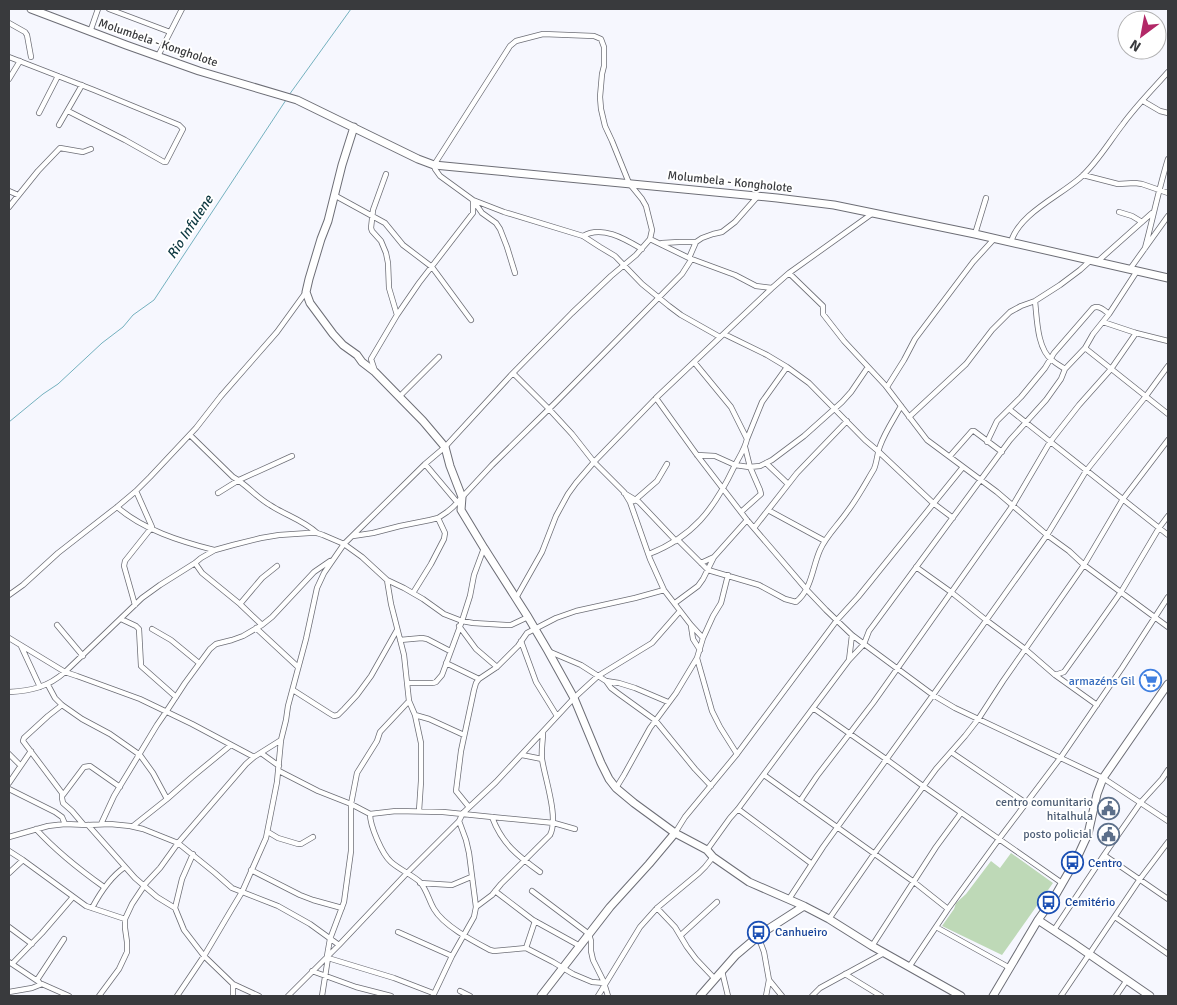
<svg xmlns="http://www.w3.org/2000/svg" width="1177" height="1005" font-family="Signika,sans-serif">
<rect width="100%" height="100%" fill="#f6f7fe"/>
<path fill="#bed9b7" d="M1011 853 1053 883 1002 955 942 926 954 909 956 903 966 894 991 861 1000 868Z"/>
<g fill="none" stroke-linecap="round" stroke-linejoin="round">
<path stroke="#74b1bf" stroke-width="1" d="M289 95 351 9
M9 422 43 394 58 384 102 343 123 327 133 315 154 300 286 100"/>
<defs>
<path id="street" d="M109 9 170 32
M9 23 25 32 27 35 31 57
M90 32 98 9
M158 56 182 9
M9 57 94 90 179 125 183 129 166 162H164L125 140 68 111
M9 79 20 61
M1143 101 1160 111 1168 113
M39 113 58 76
M59 125 82 85
M386 174 373 210 371 228 372 231 381 241 386 253 388 263 389 288 397 315
M1083 175 1118 184 1135 183 1142 184 1168 193
M9 191 18 195
M334 195 385 223 403 245 432 267 471 320
M475 203 482 213 496 223 500 229 507 247 515 273
M9 207 38 171 60 148 83 152 91 149
M1119 212 1132 216 1142 222
M975 234 986 198
M583 236C602 225 625 239 642 249
M650 239 689 258 735 275 756 286 772 288
M1011 242C1019 214 1058 197 1080 178 1097 163 1109 142 1123 124 1136 106 1153 89 1168 72
M662 243 679 242H696L702 238 713 234 722 232 735 222 758 196
M1145 248C1153 218 1159 188 1168 159
M689 258 696 242
M1097 262 1152 213
M1130 269 1168 216
M789 273 823 306V314L844 341 885 385 927 440 997 492 1047 535 1069 551 1084 565 1168 627
M1035 301C1037 318 1037 349 1052 360 1056 364 1061 366 1065 369
M1103 322 1136 333 1168 341
M724 334 767 355 787 367 809 383 865 440 878 451 933 503 953 518
M1085 348 1168 414
M375 371 371 359 397 315 419 283 473 213V200
M513 373 549 409 572 434 594 462 624 492 630 502 650 559 664 590 691 625 703 638 697 658 676 693 650 728 624 775 616 788
M887 387 904 360 915 339 973 262 994 239
M399 397 439 357
M656 398 697 455 747 520 807 590 826 610 852 635 864 644 933 695 955 708 1103 778 1168 821
M1009 409 1168 535
M909 417 966 364 992 330 1010 312 1021 306 1035 301 1060 285 1080 270 1091 260
M190 435 233 477C246 484 256 497 270 505 285 515 303 520 317 533
M747 439 762 402 787 367
M987 442 997 421 1021 397 1045 368 1054 353 1093 308C1099 305 1104 310 1109 314
M697 455 715 456 735 465 749 467 760 466 772 460 804 436 842 402 851 392 868 367
M950 456 972 431H974L1002 452
M766 463 788 484
M425 464 457 502
M218 493 239 480 292 456
M624 493 639 502 676 541
M634 501 657 481 667 464
M117 507C144 530 179 541 214 550
M768 510 825 541
M741 512 761 494 760 490 750 467 745 447
M754 528 797 473 847 421
M353 536 373 533 400 526 430 520 438 518 447 512 453 507 492 465 555 403 682 274 691 260
M678 540 708 570 759 585 785 599 796 602C812 589 812 568 820 550 826 536 838 525 847 512 857 499 865 484 874 469 877 462 877 454 880 446 885 432 894 419 901 406
M649 554C693 537 714 509 734 467 739 457 745 449 747 439L731 407 694 362
M195 563 202 573 240 604 262 625
M701 563 714 557
M916 567 951 592 986 620 1025 649 1055 675 1097 705
M387 580 391 604 404 655 409 701 415 715 421 743V781L419 811
M413 593 431 564 444 539 445 533 438 518
M9 595 23 585 58 553 117 507 136 491 150 477 196 428 221 396 277 332 306 292
M516 598 542 552 556 516 568 494 576 483 594 462 656 398 772 288 789 273 873 213
M675 603 698 586 703 579 714 557 747 520
M240 604 262 578 277 566
M135 605 124 566 125 561 152 527 136 491
M121 619 136 626 139 629 141 666 176 697
M57 625 83 656
M459 626 476 649 497 667
M691 626 693 639 700 650
M256 628 298 667
M152 629 171 640 199 663
M9 638 65 672 77 676 140 699 192 724 254 757
M703 638 713 616 721 603 728 575
M400 640 422 638 427 639 450 651
M521 641 536 682 557 716
M21 646 40 687
M548 651 581 665 606 681 619 683 635 688 668 702
M697 658 712 711 720 727 737 754
M849 660 852 635
M446 663 479 679
M1055 675 1064 672 1092 633 1121 592 1159 528 1168 516
M606 681 611 688 619 694 655 720 695 769 711 786
M407 683H433L436 682 442 675 462 621 470 596 474 575 484 548
M48 685 55 698 62 705 82 719 110 734 140 755 153 773 167 799
M293 690 329 713 334 716 338 715 344 709 357 695 371 676 397 630
M9 692C31 691 48 687 65 672L142 598 160 585 195 563 201 558 215 550 233 545 261 538 279 535 309 533H317L323 535 344 544 362 557 387 580 404 588 423 599 444 614 462 621 473 623 506 625H511L528 617
M62 705 48 716 24 738 23 741 62 793V798L63 803 72 811 83 824
M813 708 886 759 923 786 1062 883
M415 715 429 719 464 735
M951 752 1026 803
M261 753 279 766
M9 754 20 765
M522 755 542 759
M279 771 318 791 351 804 370 814 396 811 443 812 492 817 554 823 575 829
M764 775 914 882 948 909
M9 783 31 751
M9 789 55 812 62 817 65 824
M63 795 84 767 90 766 120 787
M800 801 817 776 873 703 1013 505 1050 442 1079 405 1111 369 1136 333
M469 807 456 791 461 751 474 690 476 683 479 679 497 667 518 646 527 633 556 618 576 611 635 598 664 590
M738 809 812 864
M370 814C370 826 382 854 391 862 400 870 411 874 420 882 427 890 429 901 434 909 444 926 473 941 490 950L494 951 526 948 553 962 573 974 592 982 604 983
M492 817C502 844 518 856 540 872
M101 824 114 796 157 725 166 712 185 683 210 649 216 644 232 640 243 636 262 625 272 617 314 572 330 561
M88 825 135 878 157 897 175 908 184 930 204 956 233 984 259 996
M133 826 167 799 192 777 231 745
M36 829C56 851 80 870 104 887
M268 832 278 838 298 844H301L313 837
M675 833 685 817 737 754 837 620 858 597 963 467
M9 837 48 826 65 824 88 825 110 824 130 826 143 829 178 843 215 873 232 888 278 906 310 924 339 945
M707 850 730 818 738 809 813 708 849 660 864 644 869 631 875 623 1010 440 1046 400 1061 379 1065 369 1085 348 1093 334 1109 314 1137 271
M9 851 23 860 86 906 125 919
M1104 855 1168 899
M251 870 300 895 313 900 342 908
M9 873 23 860
M420 883 452 885 471 877
M495 891 533 920 580 946
M532 891 589 934 591 941V951L593 960 603 980 608 996
M789 899 823 847 933 695 1047 535 1086 471 1146 396 1168 366
M476 907 492 895 501 884 550 835C559 818 545 779 542 759 541 750 543 741 543 732
M92 908C100 893 110 877 125 867
M175 908 182 879 193 854
M657 908 675 927 687 947 696 959 715 979
M1115 917 1168 954
M829 919 874 854 936 769 965 736 979 718 1003 681 1084 565 1123 499 1168 440
M9 927 32 944
M936 927 1010 968
M1054 930 1104 855 1141 802 1162 779 1168 770
M398 932 452 956
M681 935 717 902
M758 936 764 952 769 980 766 996
M872 946 936 847 961 813
M526 948 535 921
M328 958 394 978 433 993
M9 962 39 982
M12 964 42 933 73 897
M909 967 948 909 999 839 1061 757 1122 668 1168 597
M312 971 356 987 391 996
M722 971 728 996
M845 974 881 996
M37 980 64 939
M769 980 782 996
M460 991 470 996
M9 992 32 988 42 984 69 996
M99 996 119 969 127 952V942L125 928V919L132 904 146 883 160 868 178 843 246 764 254 757 281 740
M177 996 204 956 230 912 242 892 266 838 277 782 281 740 286 720 288 706 306 639 317 588 324 573 344 544 425 464 445 447 513 373 572 313 611 276 636 255 650 239 652 230 646 206 642 199 629 183 612 141 605 126 601 109 600 97 602 74 604 66V47L601 39 594 36 543 34 516 41 510 46 434 165 435 169 440 176 473 200 504 212 583 236 600 247 615 256 642 284 669 306 681 315 720 337
M233 996V984
M288 996 339 945 407 873 459 821 463 813 496 782 574 698 598 676 652 643 680 611
M322 996 328 958 327 956 330 939 344 902 351 851V804L357 773 377 741 380 732 409 701
M433 996 452 956 474 917 476 907 469 853 466 840 459 821
M598 996 640 927 657 908 699 873 705 867 713 857
M812 996 820 988 884 953
M1061 996 1140 879 1168 842
M1116 996 1127 980"/>
<path id="secondary" d="M31 9 126 45 199 71 297 100 418 159 434 165 777 198 834 205 975 234 1168 278
M354 127 342 165 328 221 321 239 309 279 306 292 310 303 333 334 343 345 357 355 362 362 375 372 423 421 445 447 450 466 462 497 461 510 484 548 528 617 548 651 574 698 601 763 609 779 616 788 634 803 675 833 707 850 713 857 749 882 804 906
M1038 920 1073 943 1150 996
M541 996 610 907 649 864 675 833
M700 996 736 955 762 933 804 906 829 919 872 946 961 996
M993 996 1038 920 1055 896 1074 863 1076 860 1088 834 1097 794 1103 778 1168 684"/>
</defs>
<use href="#street" stroke="#6d6e76" stroke-width="6"/>
<use href="#secondary" stroke="#6d6e76" stroke-width="9"/>
<use href="#street" stroke="#fff" stroke-width="4.5"/>
<use href="#secondary" stroke="#fff" stroke-width="7"/>
</g>
<defs>
<symbol id="supermarket-ring" viewBox="-11 -11 22 22"><circle r="9.5" fill="#fff" stroke="#3f7fe0" stroke-width="1.5"/><path d="M-6-5.5h2.5l.6 2H6L4.5 2H-2.5L-4.4-4H-6ZM-1.5 3.2a1.3 1.3 0 1 0 .1 0ZM3 3.2a1.3 1.3 0 1 0 .1 0Z" fill="#3f7fe0"/></symbol>
<symbol id="civic-ring" viewBox="-11 -11 22 22"><circle r="9.5" fill="#fff" stroke="#5c6f8a" stroke-width="1.5"/><path d="M-.6-6.5H3V-4.5H.6V-3L4-1V1h2V6H-6V1h2V-1L-.6-3ZM-1.2 2.5V6h2.4V2.5Z" fill="#5c6f8a"/></symbol>
<symbol id="bus-ring" viewBox="-11 -11 22 22"><circle r="9.5" fill="#fff" stroke="#1a4fb4" stroke-width="1.5"/><path d="M-5-6H5V4H4V6H2V4H-2V6H-4V4H-5ZM-3.5-4V0h7V-4ZM-3.5 1.2v1.5H-2V1.2ZM2 1.2v1.5H3.5V1.2Z" fill="#1a4fb4"/></symbol>
</defs>
<g fill-rule="evenodd">
<use href="#supermarket-ring" x="1138" y="668" width="25" height="25"/>
<use href="#civic-ring" x="1096" y="796" width="25" height="25"/>
<use href="#civic-ring" x="1096" y="822" width="25" height="25"/>
<use href="#bus-ring" x="1060" y="850" width="25" height="25"/>
<use href="#bus-ring" x="1036" y="890" width="25" height="25"/>
<use href="#bus-ring" x="746" y="920" width="25" height="25"/>
</g>
<g text-anchor="middle" dominant-baseline="central" stroke-width="4" stroke-linejoin="round" paint-order="stroke">
<g font-size="12" fill="#393a3d" stroke="#fff">
<text transform="translate(158 43) rotate(19)">Molumbela - Kongholote</text>
<text transform="translate(730 182) rotate(6)">Molumbela - Kongholote</text>
</g>
<g font-size="12" fill="#366cbe" stroke="#fff" text-anchor="end">
<text x="1135" y="681">armazéns Gil</text>
</g>
<g font-size="12" fill="#4e5e75" stroke="#fff" text-anchor="end">
<text x="1093" y="802">centro comunitario<tspan x="1093" dy="14">hitalhula</tspan></text>
<text x="1092" y="834">posto policial</text>
</g>
<g font-size="12" fill="#164399" stroke="#fff" text-anchor="start">
<text x="1088" y="863">Centro</text>
<text x="1065" y="902">Cemitério</text>
<text x="775" y="932">Canhueiro</text>
</g>
<g font-size="14" font-style="italic" fill="#0c373f" stroke="#fff">
<text transform="translate(190 227) rotate(-57)">Rio Infulene</text>
</g>
</g>
<rect width="1177" height="1005" fill="none" stroke="#393a3d" stroke-width="20"/>
<g transform="translate(1142 35) rotate(212)"><circle r="24" fill="#ffffff" stroke="#b0b0b1"/>
<path d="M0-4L9 19L0 12L-9 19Z" fill="#b22867"/>
<text y="-8" font-size="14" font-weight="bold" text-anchor="middle" fill="#393a3d">N</text>
</g>
</svg>
